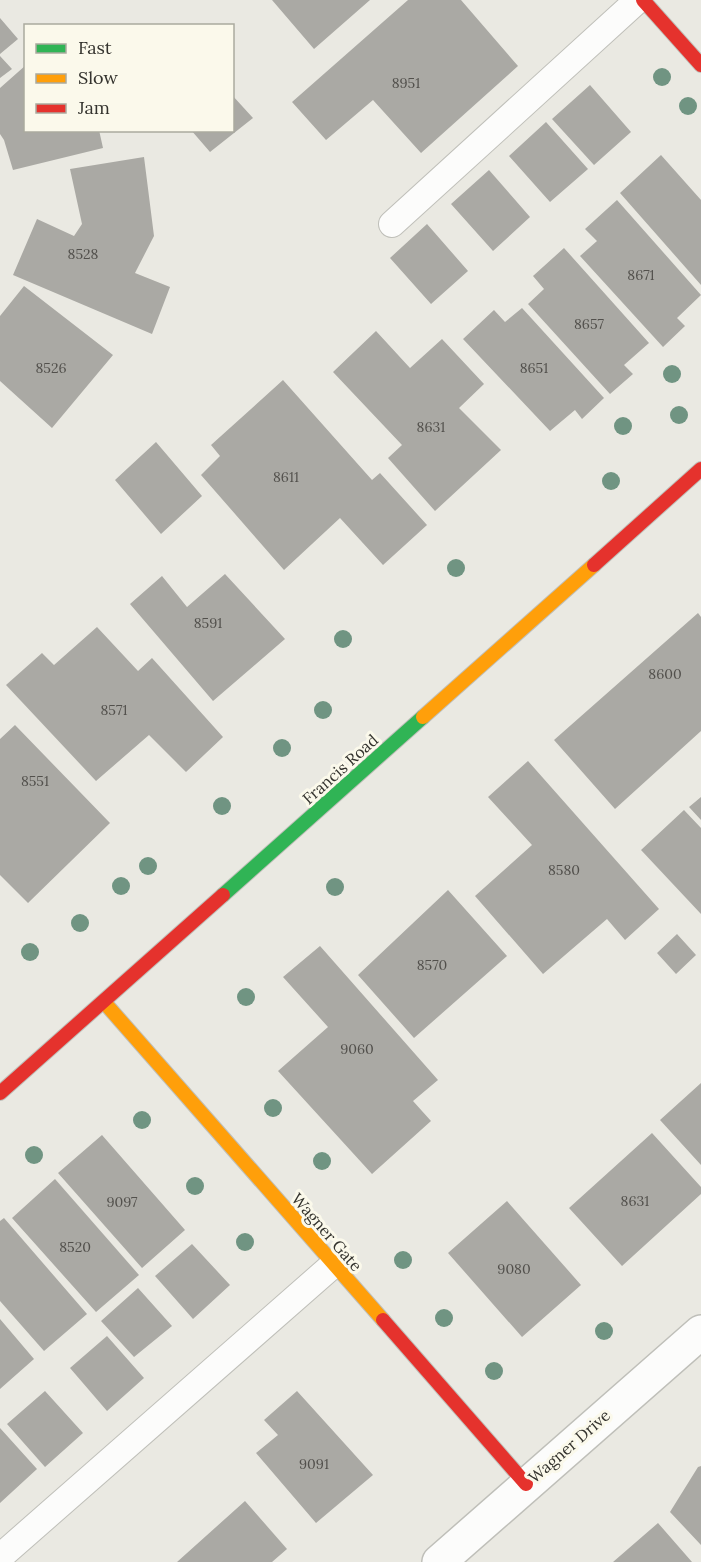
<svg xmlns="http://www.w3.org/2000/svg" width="701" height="1562" font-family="Lora,serif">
<rect width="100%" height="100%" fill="#eae9e2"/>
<path fill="#aaa9a4" d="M272 0H370L314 49Z
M408 0H461L518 66 421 153 373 100 326 140 292 102Z
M0 18 18 39 0 54Z
M0 56 12 69 0 78Z
M26 65V130H99L103 148 13 170 4 140 0 134V88Z
M590 85 631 132 594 165 552 119Z
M232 95 253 118 210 152 191 130H232Z
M546 122 588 169 550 202 509 156Z
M661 155 701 200V285L620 193Z
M144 157 154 236 135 273 170 287 152 334 13 275 37 219 74 236 82 224 70 169Z
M489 170 530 217 493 251 451 204Z
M617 200 701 295 677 318 685 326 663 347 580 256 597 241 585 229Z
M427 224 468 271 431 304 390 258Z
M564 248 649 343 624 365 633 374 610 394 528 304 544 289 533 276Z
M24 286 113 355 52 428 0 381V316Z
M522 308 604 398 582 419 575 410 550 431 463 339 494 310 505 322Z
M376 331 410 368 442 339 484 384 459 408 501 450 435 511 388 458 402 445 333 372Z
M283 380 372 480 380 473 427 525 383 565 340 518 284 570 201 475 220 456 211 445Z
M156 442 202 496 161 534 115 480Z
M225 574 285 639 213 701 130 604 162 576 187 607Z
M698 613 701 617V731L615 809 554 740Z
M97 627 138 671 152 658 223 737 186 772 149 735 96 781 6 685 42 653 54 665Z
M15 725 110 823 28 903 0 875V739Z
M528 761 659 909 625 940 607 919 543 974 475 896 532 845 488 797Z
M701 797V820L689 807Z
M684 810 701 828V914L641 850Z
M448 890 507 956 414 1038 358 975Z
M677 934 696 955 676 974 657 953Z
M320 946 438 1080 413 1101 431 1121 372 1174 278 1071 328 1027 283 977Z
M701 1083V1165L660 1120Z
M652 1133 701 1187V1194L622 1266 569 1208Z
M102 1135 185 1230 142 1268 58 1173Z
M55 1179 139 1275 96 1312 12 1218Z
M507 1201 581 1285 522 1337 448 1253Z
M4 1218 87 1314 44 1351 0 1301V1221Z
M192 1244 230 1285 193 1319 155 1276Z
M138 1288 172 1326 134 1357 101 1321Z
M0 1319 34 1359 0 1389Z
M107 1336 144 1378 107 1411 70 1368Z
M45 1391 83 1433 45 1467 7 1424Z
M297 1391 373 1475 316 1523 256 1453 278 1435 264 1420Z
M0 1428 37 1469 0 1503Z
M701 1466V1545L670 1512 698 1467Z
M245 1501 287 1549 272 1562H177Z
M658 1523 692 1562H613Z"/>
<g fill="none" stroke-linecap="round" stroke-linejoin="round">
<defs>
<path id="lane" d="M392 224 638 0
M0 1557 333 1265"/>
<path id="street" d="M439 1562 701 1332"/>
<path id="fast" d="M223 895 423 717"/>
<path id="slow" d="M423 717 594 565
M104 1002 383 1320"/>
<path id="jam" d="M643 0 701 65
M594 565 701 469
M0 1093 223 895
M383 1320 526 1484"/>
</defs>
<use href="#lane" stroke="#bfbfb9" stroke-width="28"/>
<use href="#street" stroke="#bfbfb9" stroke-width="36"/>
<use href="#fast" stroke="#bfbfb9" stroke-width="16"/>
<use href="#slow" stroke="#bfbfb9" stroke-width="16"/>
<use href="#jam" stroke="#bfbfb9" stroke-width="16"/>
<use href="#lane" stroke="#fcfcfb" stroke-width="26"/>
<use href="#street" stroke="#fcfcfb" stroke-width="33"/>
<use href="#fast" stroke="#30b455" stroke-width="14"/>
<use href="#slow" stroke="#ff9f0a" stroke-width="14"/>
<use href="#jam" stroke="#e5322d" stroke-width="14"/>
</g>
<g fill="#709482">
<circle cx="662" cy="77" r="9"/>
<circle cx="688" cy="106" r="9"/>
<circle cx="672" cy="374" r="9"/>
<circle cx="679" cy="415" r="9"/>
<circle cx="623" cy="426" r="9"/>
<circle cx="611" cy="481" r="9"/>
<circle cx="456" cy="568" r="9"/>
<circle cx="343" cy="639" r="9"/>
<circle cx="323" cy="710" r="9"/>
<circle cx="282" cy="748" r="9"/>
<circle cx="222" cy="806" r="9"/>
<circle cx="148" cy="866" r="9"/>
<circle cx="121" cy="886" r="9"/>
<circle cx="335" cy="887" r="9"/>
<circle cx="80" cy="923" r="9"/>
<circle cx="30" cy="952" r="9"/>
<circle cx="246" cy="997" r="9"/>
<circle cx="273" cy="1108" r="9"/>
<circle cx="142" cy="1120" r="9"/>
<circle cx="34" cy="1155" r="9"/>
<circle cx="322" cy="1161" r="9"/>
<circle cx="195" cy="1186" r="9"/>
<circle cx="245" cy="1242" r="9"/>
<circle cx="403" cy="1260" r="9"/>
<circle cx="444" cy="1318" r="9"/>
<circle cx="604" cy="1331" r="9"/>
<circle cx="494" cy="1371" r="9"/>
</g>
<g text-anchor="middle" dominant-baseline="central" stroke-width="6" stroke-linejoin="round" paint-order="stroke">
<g font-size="14" fill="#52504c">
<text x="406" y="83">8951</text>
<text x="83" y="254">8528</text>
<text x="641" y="275">8671</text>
<text x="589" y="324">8657</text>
<text x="51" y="368">8526</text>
<text x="534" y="368">8651</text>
<text x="431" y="427">8631</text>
<text x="286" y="477">8611</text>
<text x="208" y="623">8591</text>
<text x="665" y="674">8600</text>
<text x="114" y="710">8571</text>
<text x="35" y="781">8551</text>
<text x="564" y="870">8580</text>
<text x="432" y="965">8570</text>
<text x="357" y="1049">9060</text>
<text x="635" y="1201">8631</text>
<text x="122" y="1202">9097</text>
<text x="75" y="1247">8520</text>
<text x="514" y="1269">9080</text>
<text x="314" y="1464">9091</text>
</g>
<g font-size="16" fill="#34332e" stroke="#fbf9eb">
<text transform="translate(340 769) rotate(-42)">Francis Road</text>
<text transform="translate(327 1232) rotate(49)">Wagner Gate</text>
<text transform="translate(569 1446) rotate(-41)">Wagner Drive</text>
</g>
</g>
<rect x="24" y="24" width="210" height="108" fill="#fbf9eb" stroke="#abaa9f" stroke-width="1.5"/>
<rect x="36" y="44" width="30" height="9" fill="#30b455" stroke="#abaa9f" stroke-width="1.5"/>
<text x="78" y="54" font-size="18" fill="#34332e">Fast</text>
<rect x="36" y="74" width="30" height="9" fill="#ff9f0a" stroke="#abaa9f" stroke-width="1.5"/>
<text x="78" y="84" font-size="18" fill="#34332e">Slow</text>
<rect x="36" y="104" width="30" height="9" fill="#e5322d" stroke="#abaa9f" stroke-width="1.5"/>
<text x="78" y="114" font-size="18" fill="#34332e">Jam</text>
</svg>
